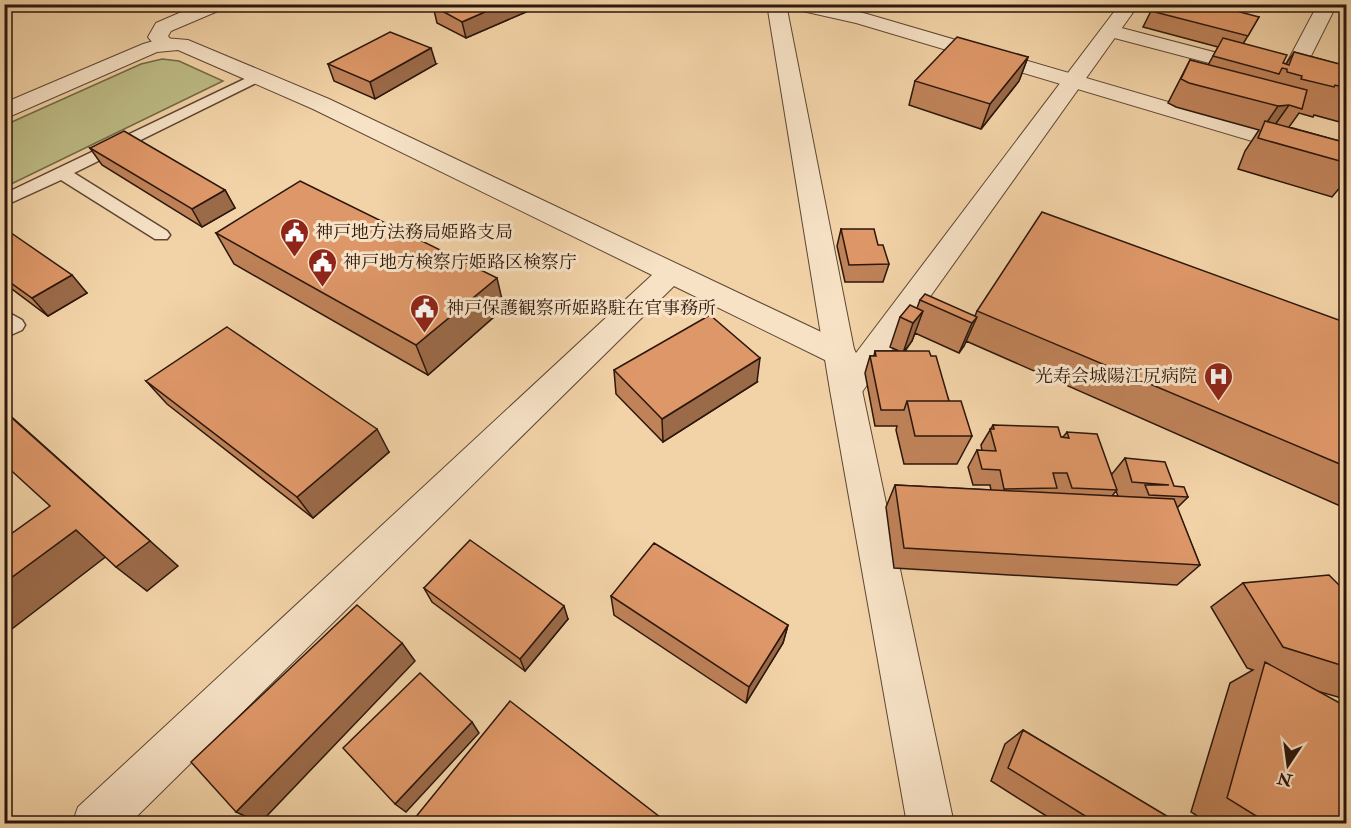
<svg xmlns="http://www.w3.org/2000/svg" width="1351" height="828" font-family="'IM FELL Double Pica','Noto Serif JP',serif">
<rect width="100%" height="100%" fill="#f2d3a7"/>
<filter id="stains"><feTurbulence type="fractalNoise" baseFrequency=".00333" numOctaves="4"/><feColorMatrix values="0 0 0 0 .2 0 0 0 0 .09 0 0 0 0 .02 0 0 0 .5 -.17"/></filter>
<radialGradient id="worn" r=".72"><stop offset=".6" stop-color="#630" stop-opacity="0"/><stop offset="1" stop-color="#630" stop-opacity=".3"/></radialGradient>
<path fill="#bdbb85" stroke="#746948" stroke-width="1.5" d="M162 59 179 61 223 81 5 187V125L141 64Z"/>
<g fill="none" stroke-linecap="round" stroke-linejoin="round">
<defs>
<path id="service" d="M257 73 262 74 264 77 262 80 74 173 167 231 170 235 167 239H155L61 180 4 206V194Z
M4 310 22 320 25 325 22 330 4 338Z"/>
<path id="minor" d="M4 4H24L22 8 4 14Z
M200 4H227L225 8 171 31 168 36 174 44 171 48H157L148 37 156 23Z
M767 4H786L862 390 954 824H907L830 390Z
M787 4H825L867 14 1346 154V169L856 23 789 8Z
M1318 4H1337L1300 78 1297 83 1289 84 1103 35 1100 31 1103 27 1110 25 1283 70Z"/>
<path id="tertiary" d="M1120 4H1139L857 399 846 402 835 399 830 390 847 365 831 363 674 286 129 824H72L78 807 652 275 313 109 178 50 157 52 4 119V103L143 44 164 38 188 40 329 99 853 347 856 353Z"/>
</defs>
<use href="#service" stroke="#5e4633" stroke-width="3"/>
<use href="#minor" stroke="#5e4633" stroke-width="2"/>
<use href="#tertiary" stroke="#5e4633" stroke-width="2"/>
<use href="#service" fill="#f7e2c6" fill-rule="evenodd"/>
<use href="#minor" fill="#f7e2c6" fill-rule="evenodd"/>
<use href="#tertiary" fill="#f7e2c6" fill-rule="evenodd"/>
</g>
<path fill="#bf8259" stroke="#2c170c" stroke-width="1.5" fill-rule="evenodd" d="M438 4H525L526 12 466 38 437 23 433 6Z
M1151 11 1259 17 1243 44 1286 64 1294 52 1347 66V124L1314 115 1313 117 1299 113 1289 127 1347 143V179L1332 197 1238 169 1245 151 1259 130 1176 107 1168 103 1190 60 1208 65 1218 47 1143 27Z
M1028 57 1019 81 981 129 909 105 915 81Z
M328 64H436L375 99 334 81Z
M90 148 225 190 235 208 202 227 102 165Z
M4 228 87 293 48 316 4 283Z
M841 229 878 245 889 264 883 282H845L837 246Z
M216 233 504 308 428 375 234 264Z
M920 300 975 316 977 311 1347 323V509L966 341 959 353 915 333 912 341 905 351 931 356 949 401 972 436 957 464H904L896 430 897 426H875L865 373 870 356H874L875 351H899L890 347 900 317 917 308Z
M614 370 757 382 663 442 616 394Z
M146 381 389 452 313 518 167 404Z
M993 425 1061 437H1063L1067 432 1112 474 1125 458 1174 486 1188 497 1177 508 1200 565 1177 585 894 568 886 507 895 485 991 490 990 485H973L968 467 977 450 982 451 981 445ZM1116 491 1118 496H1112Z
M1243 583 1347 593V696L1338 697 1317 691 1347 824H1210L1191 812 1230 683 1253 670 1247 668 1211 607Z
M424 588 568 619 525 671 432 602Z
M611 596 788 625 783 643 746 703 614 615Z
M1023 730 1180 824H1059L991 781 1005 744Z"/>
<path fill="#9b6a49" stroke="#2c170c" stroke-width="1.5" d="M503 4H525L526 12 466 38 462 22Z
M431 48 436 64 375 99 370 82Z
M1028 57 1019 81 981 129 990 104Z
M1289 105 1272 129 1261 131 1278 106Z
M225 190 235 208 202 227 192 209Z
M72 275 87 293 48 316 32 298Z
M497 278 504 308 428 375 416 345Z
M923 311 912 341 903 353 913 323Z
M977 317 964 346 959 353 972 323Z
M760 358 757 382 663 442 662 419Z
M4 410 178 566 147 591 116 567Z
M377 429 389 452 313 518 297 497Z
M76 530 108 555 4 635V583Z
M564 606 568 619 525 671 520 659Z
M788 625 783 643 746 703 749 687Z
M402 643 415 661 260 823 236 812Z
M472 722 479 733 406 812 395 804Z"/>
<path fill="#de9768" stroke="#2c170c" stroke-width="1.5" d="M438 4H503L462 22 433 6Z
M1156 4H1210L1259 17 1248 36 1151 11Z
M390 32 431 48 370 82 328 64Z
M957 37 1028 57 990 104 915 81Z
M1223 38 1287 55 1283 63 1289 65 1294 52 1347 66V88L1335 85 1334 87 1301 79 1302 76 1287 72V69L1282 68 1279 74 1213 56Z
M1190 60 1307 90 1302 109 1289 105 1278 106 1189 83 1181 79Z
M1265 121 1347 143V163L1258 138Z
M124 131 225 190 192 209 90 148Z
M300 181 497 278 416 345 216 233Z
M1042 212 1347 323V467L977 311Z
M4 228 72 275 32 298 4 278Z
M841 229H874L878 245H883L889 264 849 265Z
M925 294 977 317 972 323 920 300Z
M910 305 923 311 913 323 900 317Z
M710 315 760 358 662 419 614 370Z
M227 327 377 429 297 497 146 381Z
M875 351H929L931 356H936L949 401H907L904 410H881L870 356H876Z
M907 401H961L972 436H915Z
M4 411 150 541 116 567 76 530 4 583V539L50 506 4 464Z
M993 425 1058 427 1061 437 1069 438 1067 432 1097 434 1117 490 1072 488 1067 473H1053L1057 488 1004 489 1000 470 982 469 977 450 996 451 990 429H994Z
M1125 458 1165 462 1174 486 1184 487 1188 497 1149 495 1145 485H1169L1132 482Z
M895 485 1174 499 1200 565 904 548Z
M470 540 564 606 520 659 424 588Z
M654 543 788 625 749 687 611 596Z
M1329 575 1347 593V667L1283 647 1243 583Z
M357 605 402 643 236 812 191 762Z
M1265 662 1347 707V824H1269L1227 798Z
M420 673 472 722 395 804 343 748Z
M510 701 669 824H410Z
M1023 730 1180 824H1098L1008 768Z"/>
<defs>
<symbol id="civic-pin" viewBox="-11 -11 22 30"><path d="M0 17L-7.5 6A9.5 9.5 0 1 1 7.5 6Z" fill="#8f2418" stroke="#f7e2c6"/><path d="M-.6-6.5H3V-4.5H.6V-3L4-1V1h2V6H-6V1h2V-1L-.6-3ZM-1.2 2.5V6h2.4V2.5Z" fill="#fff"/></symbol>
<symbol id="hospital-pin" viewBox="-11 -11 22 30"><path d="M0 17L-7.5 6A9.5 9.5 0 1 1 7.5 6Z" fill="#8f2418" stroke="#f7e2c6"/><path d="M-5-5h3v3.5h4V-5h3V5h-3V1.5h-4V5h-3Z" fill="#fff"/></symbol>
</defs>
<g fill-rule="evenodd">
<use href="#civic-pin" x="278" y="216" width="33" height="45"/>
<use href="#civic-pin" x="306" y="246" width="33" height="45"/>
<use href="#civic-pin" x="408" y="292" width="33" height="45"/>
<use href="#hospital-pin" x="1202" y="360" width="33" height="45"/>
</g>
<g text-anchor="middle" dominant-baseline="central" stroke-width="6" stroke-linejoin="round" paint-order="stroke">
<g font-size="18" fill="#2c170c" stroke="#f7e2c6" text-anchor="start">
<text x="315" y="232">神戸地方法務局姫路支局</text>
<text x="343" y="262">神戸地方検察庁姫路区検察庁</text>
<text x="446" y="308">神戸保護観察所姫路駐在官事務所</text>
<text x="1197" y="376" text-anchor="end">光寿会城陽江尻病院</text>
</g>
</g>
<rect width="1351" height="828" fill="none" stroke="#f2d3a7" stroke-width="24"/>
<rect x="6" y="6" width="1339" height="816" fill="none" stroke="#2c170c" stroke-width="3"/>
<rect x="12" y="12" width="1327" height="804" fill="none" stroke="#2c170c" stroke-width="1.5"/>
<g transform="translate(1288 765) rotate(193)" stroke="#f7e2c6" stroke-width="4.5" paint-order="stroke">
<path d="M0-4.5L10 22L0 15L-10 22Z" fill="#2c170c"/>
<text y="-9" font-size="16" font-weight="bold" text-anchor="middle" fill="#2c170c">N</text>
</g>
<rect width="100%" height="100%" filter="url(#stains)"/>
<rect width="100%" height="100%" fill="url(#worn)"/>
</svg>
